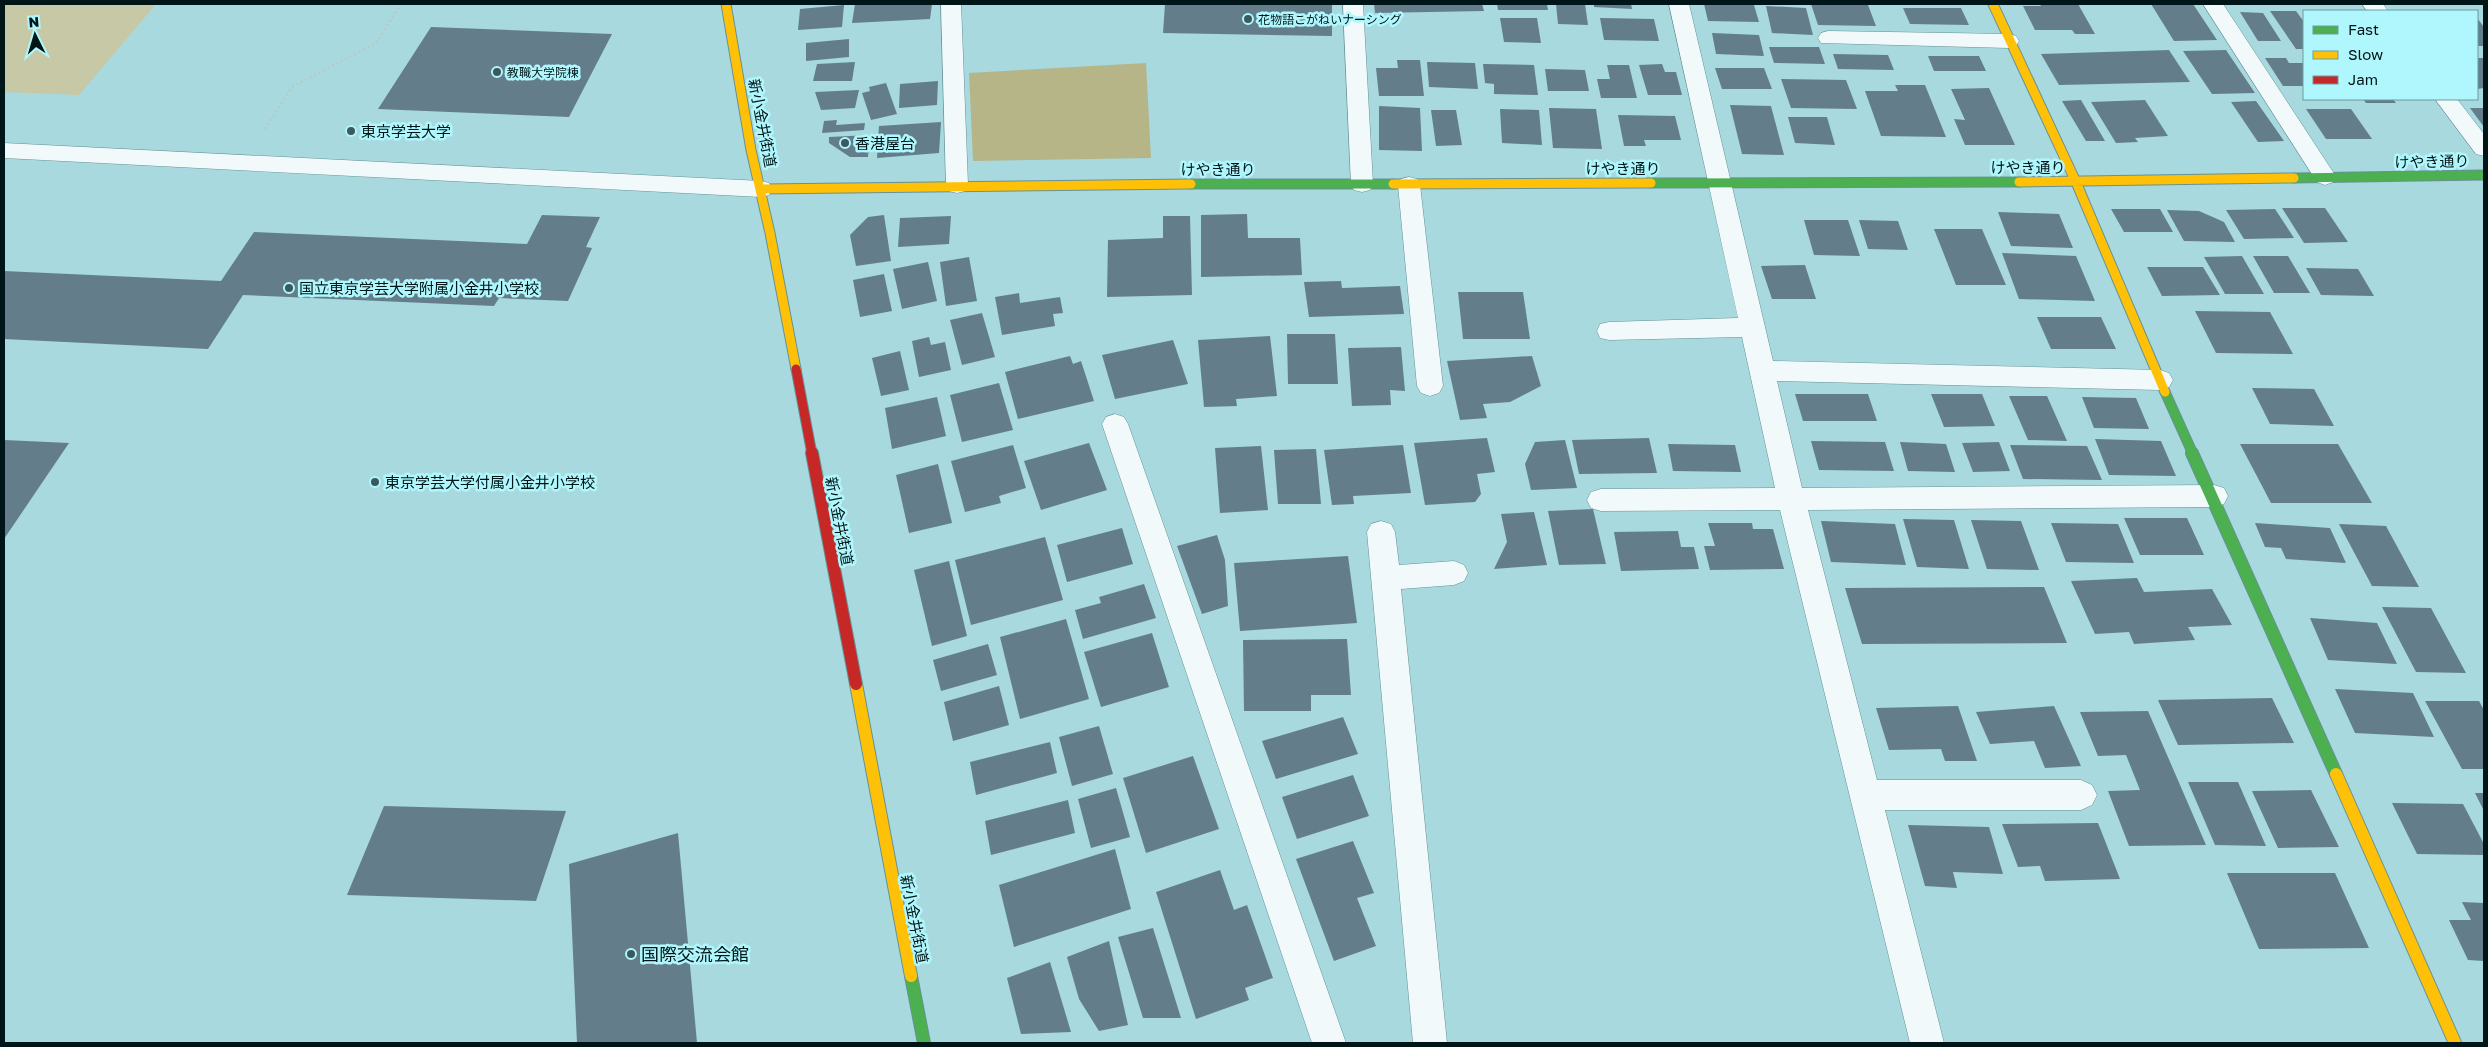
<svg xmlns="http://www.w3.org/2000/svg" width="2488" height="1047" font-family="'Golos Text','Noto Sans JP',sans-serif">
<rect width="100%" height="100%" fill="#a7d9de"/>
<path fill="#c6c8a6" d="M4 4H156L79 95 4 92Z"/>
<path fill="#b6b587" d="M1146 63 1151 158 973 161 969 73Z"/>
<path fill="#637e8a" d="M855 4H932L930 19 852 23Z
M1165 4H1332V36L1163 33Z
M1374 4H1482L1484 11 1375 13Z
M1497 4H1547L1548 10H1498Z
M1556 4H1585L1588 25 1558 24Z
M1594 4H1631L1632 9 1594 7Z
M1704 4 1754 5 1759 22 1708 21Z
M1811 4 1868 5 1876 26 1818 25Z
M2040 4H2078L2095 34H2075L2072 30H2035L2023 6H2041Z
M2151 4H2193L2217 40 2174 41Z
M844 5 842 27 798 30 800 9Z
M1766 6 1806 8 1813 35 1772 33Z
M1903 8H1961L1969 25 1910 24Z
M2270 11H2296L2304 22V49H2296Z
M2240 12 2263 13 2281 41H2258Z
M1500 18H1537L1541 43 1504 42Z
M1600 18 1654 19 1659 41 1604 40Z
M2477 18 2484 27V46H2477Z
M431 27 612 34 569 117 378 109Z
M1712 33 1759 35 1764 56 1716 54Z
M849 39V57L806 61V43Z
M1769 47H1819L1825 64 1774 63Z
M2169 50 2190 82 2059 85 2041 54Z
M2226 50 2255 93 2212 94 2183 51Z
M1833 54 1888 55 1894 70 1838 69Z
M1928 56H1979L1986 71H1934Z
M2265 58H2286L2289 63H2304V86H2283Z
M2477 58H2484V88L2477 89Z
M1397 60H1420L1424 96H1379L1376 68H1398Z
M855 62 852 81H813L817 64Z
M1427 62 1475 63 1478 89 1429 87Z
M1483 64 1534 65 1538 95 1494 94V84L1485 83Z
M1662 64 1665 72H1676L1682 95H1648L1639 65Z
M1607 65H1629L1637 98H1601L1597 79H1610Z
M1715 68H1764L1772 89H1722Z
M1545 69 1585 70 1589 91H1548Z
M1781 79 1846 80 1857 109 1791 108Z
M938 81 937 105 899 108 900 84Z
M886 83 897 114 871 120 862 93 870 91 869 87Z
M1895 85H1925L1946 137 1881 136 1865 91H1898Z
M1989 88 2015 145H1965L1954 119 1965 120 1951 89Z
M859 90 855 108 821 110 815 92Z
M2363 99H2393L2396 103H2366Z
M2081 100 2105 141H2086L2062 101Z
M2145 100 2168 136 2135 138 2138 142 2116 143 2091 102Z
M2256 101 2284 141 2258 142 2231 102Z
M1730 105 1771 106 1784 155 1742 154Z
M1379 106 1420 108 1422 151 1379 150Z
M1549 108 1596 109 1602 149 1553 148Z
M2470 108H2484V127Z
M1500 109 1539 110 1542 145 1502 143Z
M2306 109H2351L2372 139H2326Z
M1431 110H1456L1462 145 1436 146Z
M1618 115 1675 116 1681 140H1644L1646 146H1624Z
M1788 117H1827L1835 145 1795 143Z
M837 120 836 125 865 123 864 130 822 133 824 121Z
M941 122 939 153 877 158 879 126Z
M870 135 868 157H850L829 143V137Z
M2282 208H2325L2348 242 2304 243Z
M2111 209H2160L2173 232H2124Z
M2275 209 2294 238 2244 239 2226 210Z
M2167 210 2199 211 2224 222 2235 242 2184 241Z
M1998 212 2059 214 2073 248 2011 246Z
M1247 214 1248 238H1300L1302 275 1201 277V215Z
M542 215 600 217 586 247 592 248 568 301 499 298 494 306 243 295 208 349 4 339V271L221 281 254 232 527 244Z
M884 215 891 261 856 266 850 235 868 217Z
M951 216 949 244 898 247 900 218Z
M1163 216H1190L1192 295 1107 297 1108 240 1163 238Z
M1804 220H1848L1860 256 1814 255Z
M1859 220 1898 221 1908 250 1868 249Z
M1934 229H1982L2006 285H1956Z
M2002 253 2076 256 2095 301 2019 299Z
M2242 256 2264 294H2225L2204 257Z
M2253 256H2288L2310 293H2274Z
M969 257 977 301 946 306 940 262Z
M928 262 937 301 902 309 893 269Z
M1805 265 1816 299H1772L1761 266Z
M2147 267H2203L2220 295 2162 296Z
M2306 268 2358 269 2374 296 2321 295Z
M884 274 892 311 860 317 853 280Z
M1341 281 1342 288 1400 286 1404 314 1309 317 1304 282Z
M1458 292H1523L1530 339H1463Z
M1019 293 1020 303 1060 297 1063 313 1053 314 1055 326 1002 335 995 297Z
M2195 311 2270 312 2293 354 2216 353Z
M982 313 995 357 962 365 950 320Z
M2037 317H2101L2116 349H2051Z
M1287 334H1335L1338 384H1288Z
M1270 336 1277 396 1236 399 1237 406 1204 407 1198 340Z
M929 337 931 345 945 342 951 370 919 377 912 341Z
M1173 340 1188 384 1115 399 1102 355Z
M1401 347 1405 391 1390 390 1391 405 1352 406 1348 348Z
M900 351 909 390 881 396 872 358Z
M1070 356 1073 364 1081 361 1094 401 1018 419 1005 372Z
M1532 356 1541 386 1510 402 1483 404 1487 418 1460 420 1447 361Z
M999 383 1013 430 962 442 950 395Z
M2252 388 2314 389 2334 426 2270 424Z
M1795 394H1868L1877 421H1803Z
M1931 394H1982L1995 426 1944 427Z
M2009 396H2047L2067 441 2028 440Z
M937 397 946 436 892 449 885 408Z
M2082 397 2136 398 2149 429 2094 428Z
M1487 438 1495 472 1477 474 1481 494 1475 502 1425 505 1414 443Z
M1649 438 1657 473 1579 474 1572 440Z
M2095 439 2161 441 2176 476 2109 475Z
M4 440 69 443 4 539Z
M1565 440 1577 488 1531 490 1525 464 1535 442Z
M1811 441 1885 442 1894 471 1819 470Z
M1900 442 1946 444 1955 472 1908 471Z
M1999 442 2010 471 1973 472 1962 443Z
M1089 443 1107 490 1041 510 1024 461Z
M1668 444 1735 445 1741 472 1673 471Z
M2240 444H2338L2372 503H2271Z
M1013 445 1026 488 999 496 1001 503 965 512 951 461Z
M1403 445 1411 493 1353 496 1354 504 1332 505 1324 450Z
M2010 445 2087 446 2102 480 2023 479Z
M1261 446 1268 510 1220 513 1215 448Z
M1316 449 1321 504H1278L1274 450Z
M938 464 952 523 909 533 896 475Z
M1593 509 1606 564 1559 565 1548 511Z
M1534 512 1547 565 1494 569 1507 542 1501 514Z
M2124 518H2187L2204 555H2140Z
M1903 519 1954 520 1969 569 1917 567Z
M1971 520 2021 521 2039 570 1987 569Z
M1821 521 1895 524 1906 565 1831 562Z
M1708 523H1752L1753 529H1773L1784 569 1710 570 1704 546H1715Z
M2051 523 2118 524 2134 563 2066 562Z
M2255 523 2330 528 2346 563 2286 559 2281 548 2265 547Z
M2339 524 2386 526 2419 587 2372 586Z
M1122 528 1133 564 1067 582 1057 545Z
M1678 531 1681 547H1694L1699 569 1621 571 1614 532Z
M1217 535 1225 560 1228 606 1202 614 1177 546Z
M1045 537 1063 600 971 625 955 560Z
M1348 556 1357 623 1240 631 1234 563Z
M949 561 967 636 932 646 914 570Z
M2137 578 2144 592 2212 589 2232 625 2188 627 2195 640 2134 644 2129 632 2095 634 2071 581Z
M1144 584 1156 618 1083 639 1075 610 1101 603 1099 597Z
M2044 587 2067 643 1862 644 1845 588Z
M2382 607 2431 608 2466 673 2416 672Z
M2310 618 2377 623 2397 664 2328 660Z
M1066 619 1089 699 1020 719 1000 637Z
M1152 633 1169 687 1101 707 1084 652Z
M1347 639 1351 695H1311V711H1244L1243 640Z
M988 644 997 675 941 691 933 660Z
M999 686 1009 725 953 741 944 702Z
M2335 689 2413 693 2434 737 2355 733Z
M2272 698 2294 743 2178 745 2158 700Z
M2425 701H2479L2484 710V769H2462Z
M1958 706 1977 761H1945L1941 749 1889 750 1876 708Z
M2054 706 2081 766 2045 768 2034 741 1990 744 1976 712Z
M2148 711 2206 845 2129 846 2108 791 2140 790 2126 755 2098 756 2080 712Z
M1343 717 1358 754 1276 779 1262 741Z
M1099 726 1113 774 1072 786 1059 737Z
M1050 742 1057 773 976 795 970 762Z
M1193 756 1219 829 1146 853 1123 778Z
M1353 775 1369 816 1297 839 1282 797Z
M2188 782H2238L2266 846 2215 845Z
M1116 788 1130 837 1091 848 1078 799Z
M2311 790 2339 847 2278 848 2252 791Z
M2475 793H2484V811Z
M1068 800 1075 833 991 855 985 821Z
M2392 803 2463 804 2484 844V855L2417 854Z
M384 806 566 811 536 901 347 895Z
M2098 823 2120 879 2045 881 2040 866 2018 867 2002 824Z
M1908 825 1989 827 2003 874 1953 872 1957 888 1925 886Z
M678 833 697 1043H577L569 864Z
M1353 841 1374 893 1357 898 1376 946 1334 961 1296 859Z
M1115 849 1131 909 1014 947 999 885Z
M1220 870 1234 910 1247 905 1273 978 1245 988 1249 1000 1196 1019 1156 892Z
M2227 873H2335L2369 948 2259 949Z
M2462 902 2484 903V961L2468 960 2449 920H2471Z
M1153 928 1181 1018H1143L1118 937Z
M1109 941 1128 1025 1099 1031 1079 999 1067 957Z
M1050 962 1071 1032 1021 1034 1007 978Z"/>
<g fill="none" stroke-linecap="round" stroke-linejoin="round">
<defs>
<path id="lane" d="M941 4H961L968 185 965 191 957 193 949 191 946 185Z
M1343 4H1363L1373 184 1370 190 1362 192 1354 190 1351 184Z
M1669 4H1689L1773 361 2160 370 2169 373 2173 380 2169 387 2160 390 1777 381 1802 488 2214 485 2224 488 2228 496 2224 504 2214 507 1808 510 1877 780H2081L2092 785 2097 795 2092 805 2081 810H1885L1944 1043H1910L1780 510 1601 511 1591 508 1587 500 1591 492 1601 489 1775 488 1742 337 1609 340 1600 338 1597 331 1600 324 1609 322 1738 318Z
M2203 4H2223L2333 172 2336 177 2333 182 2325 185 2317 182Z
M2362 4H2383L2388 11H2367Z
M1828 31 2009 34 2016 36 2019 41 2016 46 2009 48 1821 43 1818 38 1821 33Z
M2435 99H2457L2484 134V156L2476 154Z
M4 143 761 181 769 183 772 189 769 195 761 197 4 158Z
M1409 177 1417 179 1420 185 1443 386 1439 393 1430 396 1421 393 1417 386 1398 185 1401 179Z
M1115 414 1124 417 1128 424 1346 1043H1312L1102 424 1106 417Z
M1381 521 1391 524 1395 532 1399 565 1454 561 1464 565 1468 573 1464 581 1454 585 1401 589 1447 1043H1413L1367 532 1371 524Z"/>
<path id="fast-far1" d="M2294 178 2484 175
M1651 183 2019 182
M1191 184H1393
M2165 392 2193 454"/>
<path id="fast" d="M2192 453 2336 774
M911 976 924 1043"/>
<path id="slow-far1" d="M726 4 751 150 770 233 796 369
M1993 4 2076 182 2165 392
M2019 182 2294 178
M1393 184 1651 183
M761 189 1191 184"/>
<path id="slow" d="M856 684 911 976
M2336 774 2455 1043"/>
<path id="jam-far1" d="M796 369 812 454"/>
<path id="jam" d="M812 453 856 684"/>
</defs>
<use href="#lane" stroke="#669295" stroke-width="1"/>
<use href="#fast-far1" stroke="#669295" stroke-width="11"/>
<use href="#fast" stroke="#669295" stroke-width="14"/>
<use href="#slow-far1" stroke="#669295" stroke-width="11"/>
<use href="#slow" stroke="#669295" stroke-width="14"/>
<use href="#jam-far1" stroke="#669295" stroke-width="11"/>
<use href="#jam" stroke="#669295" stroke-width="14"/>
<path stroke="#bac8c9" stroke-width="2.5" stroke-dasharray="2 3" stroke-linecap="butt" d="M265 129 292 87 376 43 401 4"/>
<use href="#lane" fill="#f2f9fa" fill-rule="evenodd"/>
<use href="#fast-far1" stroke="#4caf50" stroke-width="9"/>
<use href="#fast" stroke="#4caf50" stroke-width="12"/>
<use href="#slow-far1" stroke="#ffc107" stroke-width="9"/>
<use href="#slow" stroke="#ffc107" stroke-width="12"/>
<use href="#jam-far1" stroke="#c62828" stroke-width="9"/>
<use href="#jam" stroke="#c62828" stroke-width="12"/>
</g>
<g fill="#3a5a5d" stroke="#b0f7fd" stroke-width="2">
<circle cx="1248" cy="19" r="5"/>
<circle cx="497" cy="72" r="5"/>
<circle cx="351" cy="131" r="5"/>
<circle cx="845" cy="143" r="5"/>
<circle cx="289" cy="288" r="5"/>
<circle cx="375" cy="482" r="5"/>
<circle cx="631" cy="954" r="5"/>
</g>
<g text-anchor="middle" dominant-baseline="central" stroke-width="5" stroke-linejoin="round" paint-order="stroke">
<g font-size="12" fill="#001517" stroke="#b0f7fd" text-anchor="start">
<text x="1258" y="19">花物語こがねいナーシング</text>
<text x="507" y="72">教職大学院棟</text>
</g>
<g font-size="15" fill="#001517" stroke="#b0f7fd">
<text transform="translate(763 123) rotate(79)">新小金井街道</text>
<text transform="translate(2432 161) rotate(-1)">けやき通り</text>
<text x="2028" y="167">けやき通り</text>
<text x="1623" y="168">けやき通り</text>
<text x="1218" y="169">けやき通り</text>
<text transform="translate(840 521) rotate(79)">新小金井街道</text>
<text transform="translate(915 919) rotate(79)">新小金井街道</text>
</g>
<g font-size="15" fill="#001517" stroke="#b0f7fd" text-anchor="start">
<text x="361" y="131">東京学芸大学</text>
<text x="855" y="143">香港屋台</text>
<text x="299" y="288">国立東京学芸大学附属小金井小学校</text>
<text x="385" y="482">東京学芸大学付属小金井小学校</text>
</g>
<g font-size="18" fill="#001517" stroke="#b0f7fd" text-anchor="start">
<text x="641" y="954">国際交流会館</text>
</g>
</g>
<rect width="2488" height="1047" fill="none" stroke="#001517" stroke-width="10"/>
<rect x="2303" y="10" width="175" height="90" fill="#b0f7fd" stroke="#6a9da1"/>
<rect x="2313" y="26" width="25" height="8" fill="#4caf50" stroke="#6a9da1"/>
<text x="2348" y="35" font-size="15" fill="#001517">Fast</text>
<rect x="2313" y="51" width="25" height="8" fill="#ffc107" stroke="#6a9da1"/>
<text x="2348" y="60" font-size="15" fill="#001517">Slow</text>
<rect x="2313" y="76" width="25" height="8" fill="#c62828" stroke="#6a9da1"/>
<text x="2348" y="85" font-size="15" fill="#001517">Jam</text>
<g transform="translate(35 35) rotate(355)" stroke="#b0f7fd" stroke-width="4" paint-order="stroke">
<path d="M0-4L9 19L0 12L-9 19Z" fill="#001517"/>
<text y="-8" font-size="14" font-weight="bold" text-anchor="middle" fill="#001517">N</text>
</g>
</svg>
